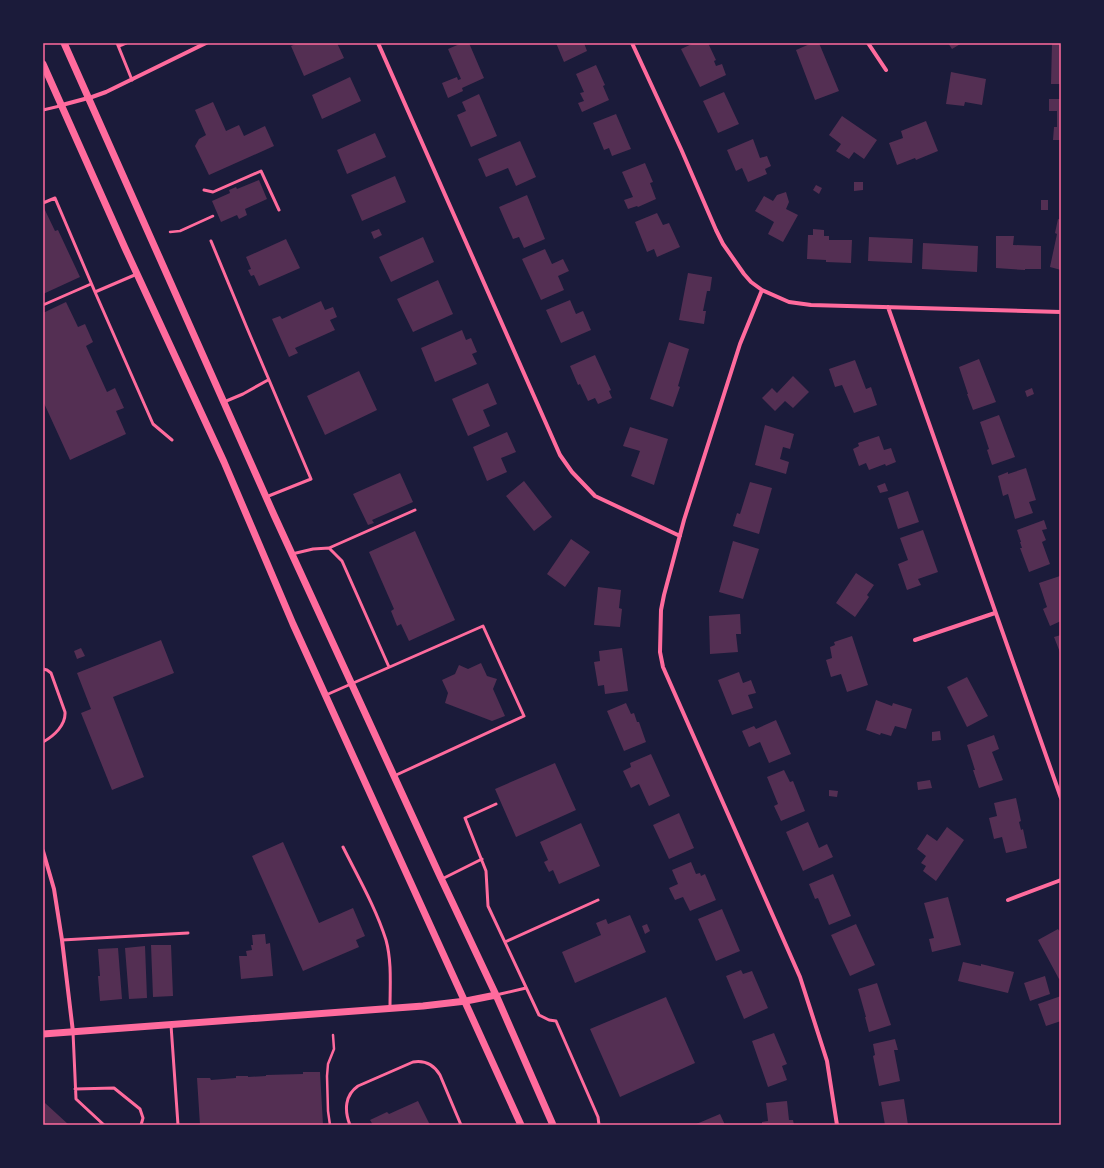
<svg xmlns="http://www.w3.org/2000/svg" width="1104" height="1168" font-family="Barlow,sans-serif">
<rect width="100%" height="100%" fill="#1b1b3a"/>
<path fill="#542f53" d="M298 43H337L344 58 304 76 291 46Z
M462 43H469L484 78 462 88 463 91 448 98 442 83 457 77 458 80 461 79 448 49Z
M556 43H584L587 51 564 62Z
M694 43H708L716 60 714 61 716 66 722 64 726 75 700 87 681 49Z
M812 43H819L839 91 815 100 796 50Z
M948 43H962L952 49Z
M1052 43H1061V84H1051Z
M596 65 605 85 603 86 609 100 582 112 578 103 584 101 580 93 584 92 576 74Z
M951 72 986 79 982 105 965 102 964 106 946 104Z
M350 77 361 101 322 119 312 95Z
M724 92 739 124 718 133 703 101Z
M479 94 497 136 471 147 457 115 466 111 462 102Z
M1049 99H1061V140H1053L1054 127H1057V111H1049Z
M213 102 226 131 239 125 244 136 265 126 274 146 209 175 195 146 199 139 206 135 195 110Z
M616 114 631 149 612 156 609 148 604 150 593 123Z
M842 116 877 140 864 159 854 152 849 159 836 151 841 144 829 135Z
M926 121 938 151 916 160 915 158 897 165 889 143 903 138 901 131Z
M375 133 386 157 347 174 337 150Z
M753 139 760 158 767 156 771 166 765 169 767 174 748 182 742 168 736 171 727 150Z
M520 141 536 177 516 186 508 168 486 177 478 159Z
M645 163 653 182 650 183 656 199 638 207 637 206 628 209 624 200 633 197 622 172Z
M395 176 406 202 362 221 351 195Z
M259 180 267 199 245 209 247 215 239 219 237 215 221 222 212 201 230 193 229 190 236 187 237 189Z
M854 182H863V190L854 191Z
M816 185 822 188 819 194 813 190Z
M786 192 789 202 786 209 798 215 783 242 768 234 774 222 755 211 764 196 773 201 777 195Z
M527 195 545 239 524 248 519 237 513 239 499 207Z
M1041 200H1048V210H1041Z
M43 206 55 231 58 230 80 277 43 294Z
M657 213 663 225 669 223 680 247 657 257 654 249 647 252 635 222Z
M1058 219 1061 220V270L1050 267 1057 234 1055 233Z
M379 229 382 235 374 239 371 232Z
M813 229 824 230V236H829V240H852L851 263 826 262V260L807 259 808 235H813Z
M996 236H1014L1013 245 1041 246V269H1025V270L996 268Z
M423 237 434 262 391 282 379 257Z
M869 237 913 239 912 263 868 261Z
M286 239 300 268 259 286 254 275 251 276 248 270 251 269 246 257Z
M923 243 978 246 977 272 922 269Z
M545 249 552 264 563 259 569 271 558 276 564 290 541 300 522 259Z
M688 273 712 277 710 291H707L703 311H706L704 324 679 320Z
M438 280 453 314 413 332 397 299Z
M570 300 576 314 583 311 591 330 561 343 546 310Z
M321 301 325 310 333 307 337 317 330 320 335 330 295 348 298 353 289 357 272 319 280 316 282 319Z
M66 302 78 327 85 324 93 342 86 346 107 392 115 388 124 408 116 411 126 434 70 460 43 401V313Z
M462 330 466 340 471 338 477 352 472 354 477 364 435 382 421 348Z
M669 342 689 349 678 386 680 387 673 407 650 399Z
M595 355 611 390 609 391 612 398 598 404 595 398 588 401 580 384 578 385 570 366Z
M979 359 996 402 973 410 967 394H968L959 367Z
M855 360 866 389 871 387 877 405 854 413 842 385 835 387 829 369Z
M359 371 377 410 325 435 307 396Z
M793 376 809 392 793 408 785 401 775 411 762 398 772 388 777 393Z
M488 383 497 404 483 410 490 426 468 436 452 399Z
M1032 388 1034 394 1027 397 1025 391Z
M999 415 1015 457 992 465 987 450 989 449 980 422Z
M765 425 794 434 790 449 783 447 780 459 789 462 786 474 755 465Z
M630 427 668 439 654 485 631 476 640 451 623 446Z
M507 432 516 452 501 458 507 472 487 481 473 447Z
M879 436 884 450 891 448 896 462 886 466 885 464 869 470 866 463 859 466 853 449 859 446 858 443Z
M1026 468 1036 500 1029 502 1033 513 1015 519 1008 494 1003 496 998 476 1008 472V474Z
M400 473 413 502 372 520 374 523 368 525 353 494Z
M524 481 552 517 534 531 506 496Z
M750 482 772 488 759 534 733 526 737 513 740 514Z
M885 483 888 491 880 493 877 486Z
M908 491 919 522 898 529 888 498Z
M1044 520 1047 529 1042 530 1046 540 1042 542 1050 564 1029 572 1020 548H1022L1020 542H1021L1017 530Z
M923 530 938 572 918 579 921 585 907 590 898 564 908 560 900 538Z
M415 531 455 620 409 641 401 624 397 626 391 611 394 609 369 552Z
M571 539 590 552 565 587 547 574Z
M733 541 759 549 743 599 719 592Z
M856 573 874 585 867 595 869 597 855 617 836 603Z
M1060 576 1061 621 1050 626 1043 609 1047 607 1039 583Z
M598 587 621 590 619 608 622 609 620 627 594 625Z
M740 614 741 634H736L738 652 710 654 709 616Z
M1061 635V655L1054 637Z
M852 636 868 685 847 692 841 674 831 677 826 660 832 658 830 647 835 645 834 642Z
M161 640 174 673 113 697 144 777 112 790 81 713 91 709 77 673Z
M81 648 85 656 77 659 74 651Z
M622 648 628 691 605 694 604 685 598 686 594 662 600 661 599 651Z
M481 663 487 676 497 679 493 689 505 716 492 721 445 703 448 693 442 680 455 674 459 665 468 669Z
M739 672 743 683 751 680 756 693 748 695 753 708 732 715 718 680Z
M967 677 988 716 967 727 947 687Z
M876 700 892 706 893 703 912 709 906 729 895 726 891 736 881 733 880 735 866 730Z
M626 703 631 714 634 713 637 722H639L646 742 624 751 607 711Z
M776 720 791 754 769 763 760 742 749 747 742 731 754 726 756 729Z
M940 731 941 740 932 741V732Z
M994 735 999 749 992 752 1003 780 979 788 973 770H975L967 745Z
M651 754 670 796 649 806 639 784 631 788 623 771 631 767 630 763Z
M555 763 576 810 516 837 495 789Z
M784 770 790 782 793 781 805 811 781 821 774 806 778 804 767 777Z
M930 780 932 788 918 790 917 782Z
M829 790 838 791 837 797 829 796Z
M1016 798 1021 821 1019 822 1021 830 1023 829 1027 848 1006 853 1002 837 994 839 989 818 997 816 994 803Z
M679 813 694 848 669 859 653 825Z
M808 822 819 848 827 844 833 857 803 871 786 832Z
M581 823 600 866 559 884 553 870 549 872 544 862 548 860 540 842Z
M947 827 964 840 936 881 923 871 926 866 921 863 926 856 917 849 927 834 937 841Z
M283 842 319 923 353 908 365 936 356 940 359 947 303 971 252 856Z
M691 862 696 874 700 873 701 876 705 874 716 900 690 911 683 897 675 900 669 888 678 884 672 870Z
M833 874 851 916 829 925 818 898 815 899 809 884Z
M948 897 961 945 932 952 929 939 934 938 924 903Z
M722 909 740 951 716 961 698 919Z
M630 915 646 952 575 983 562 952 601 935 596 923 606 919 608 924Z
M647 924 650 931 645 934 642 926Z
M856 924 875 965 850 976 831 935Z
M1058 929 1061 933V978L1059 979 1038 940Z
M265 934 266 944 270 943 273 976 241 979 239 956H247L246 951 252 950 251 945H253L252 935Z
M151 945H171L173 996 153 997Z
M145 946 147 998 129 999 125 948Z
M118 948 122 999 100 1001 98 976H100L98 949Z
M963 962 981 966V964L1014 972 1008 993 958 981Z
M741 970 743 974 752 971 768 1008 744 1019 726 976Z
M1045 976 1050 994 1030 1001 1024 983Z
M877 983 891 1025 869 1032 865 1017H866L858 989Z
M1061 996V1021L1046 1026 1038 1004Z
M666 997 695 1063 620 1097 590 1029Z
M774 1033 787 1064 782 1066 787 1080 768 1087 752 1041Z
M895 1039 898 1050H894L900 1081 879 1086 873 1056 875 1055 873 1044Z
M303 1072H320L323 1125H200L197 1078H210L211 1080 236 1078V1076H248V1077L266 1076V1075L303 1074Z
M904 1099 908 1125H885L881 1102Z
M43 1100H45V1103L69 1125H43Z
M418 1101 430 1125H373L370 1120 387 1112 389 1114Z
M787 1101 789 1120H793L794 1125H762V1122L768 1121 766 1103Z
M720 1114 725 1125H694Z"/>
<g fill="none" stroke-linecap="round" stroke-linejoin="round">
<path stroke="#ff6b9d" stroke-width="2.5" d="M170 232 180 231 213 216
M330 1125 328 1111 327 1076 328 1064 334 1049 333 1035"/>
<path stroke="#ff6b9d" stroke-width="3" d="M117 43 132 80
M119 46 126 43
M43 110 60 106
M204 190 213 192 261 171 279 210
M43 203 55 198 95 292
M211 241 247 328 311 479 266 497
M137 274 95 292 153 424 172 440
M43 305 91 284
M224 402 243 394 268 380
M329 548 415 510
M292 554 313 549 329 548 342 561 389 667
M43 669 47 670 51 673 65 712C66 725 54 736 43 742
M326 695 483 626 524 716 394 776
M496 804 465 818 486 871 488 906 539 1015 549 1020 556 1021 598 1117 599 1125
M343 847C358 877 376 908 386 940 392 962 390 986 390 1008
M442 879 482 859
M62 940 188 933
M505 942 598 900
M496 995 526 988
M171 1025 178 1125
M73 1032 76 1099 104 1125
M75 1089 114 1088 140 1109 143 1118 141 1125
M350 1125C344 1110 345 1095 358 1086L413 1062C425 1060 434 1065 440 1075L461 1125"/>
<path stroke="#ff6b9d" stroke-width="4" d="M378 43 560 455 572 472 595 496 680 536
M632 43 681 149 716 230 723 244 744 274 751 282 762 290 789 302 811 305 1061 312
M868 43 886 70
M62 105 92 97 106 92 206 43
M762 290 740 344 684 520 664 595 661 610 660 652 663 667 800 977 827 1061 837 1125
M888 307 1061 798
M915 640 995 613
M43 851 54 889 62 940 73 1032
M1008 900 1061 880"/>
<path stroke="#ff6b9d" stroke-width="7" d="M64 43 274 515 439 874 496 995 553 1125
M43 64 125 248 224 462 293 624 521 1125
M43 1034 423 1006 466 1001 496 995"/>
</g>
<rect width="1104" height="1168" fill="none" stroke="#1b1b3a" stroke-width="88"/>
<rect x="44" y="44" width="1016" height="1080" fill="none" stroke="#ff6b9d" stroke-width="1.5"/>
</svg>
